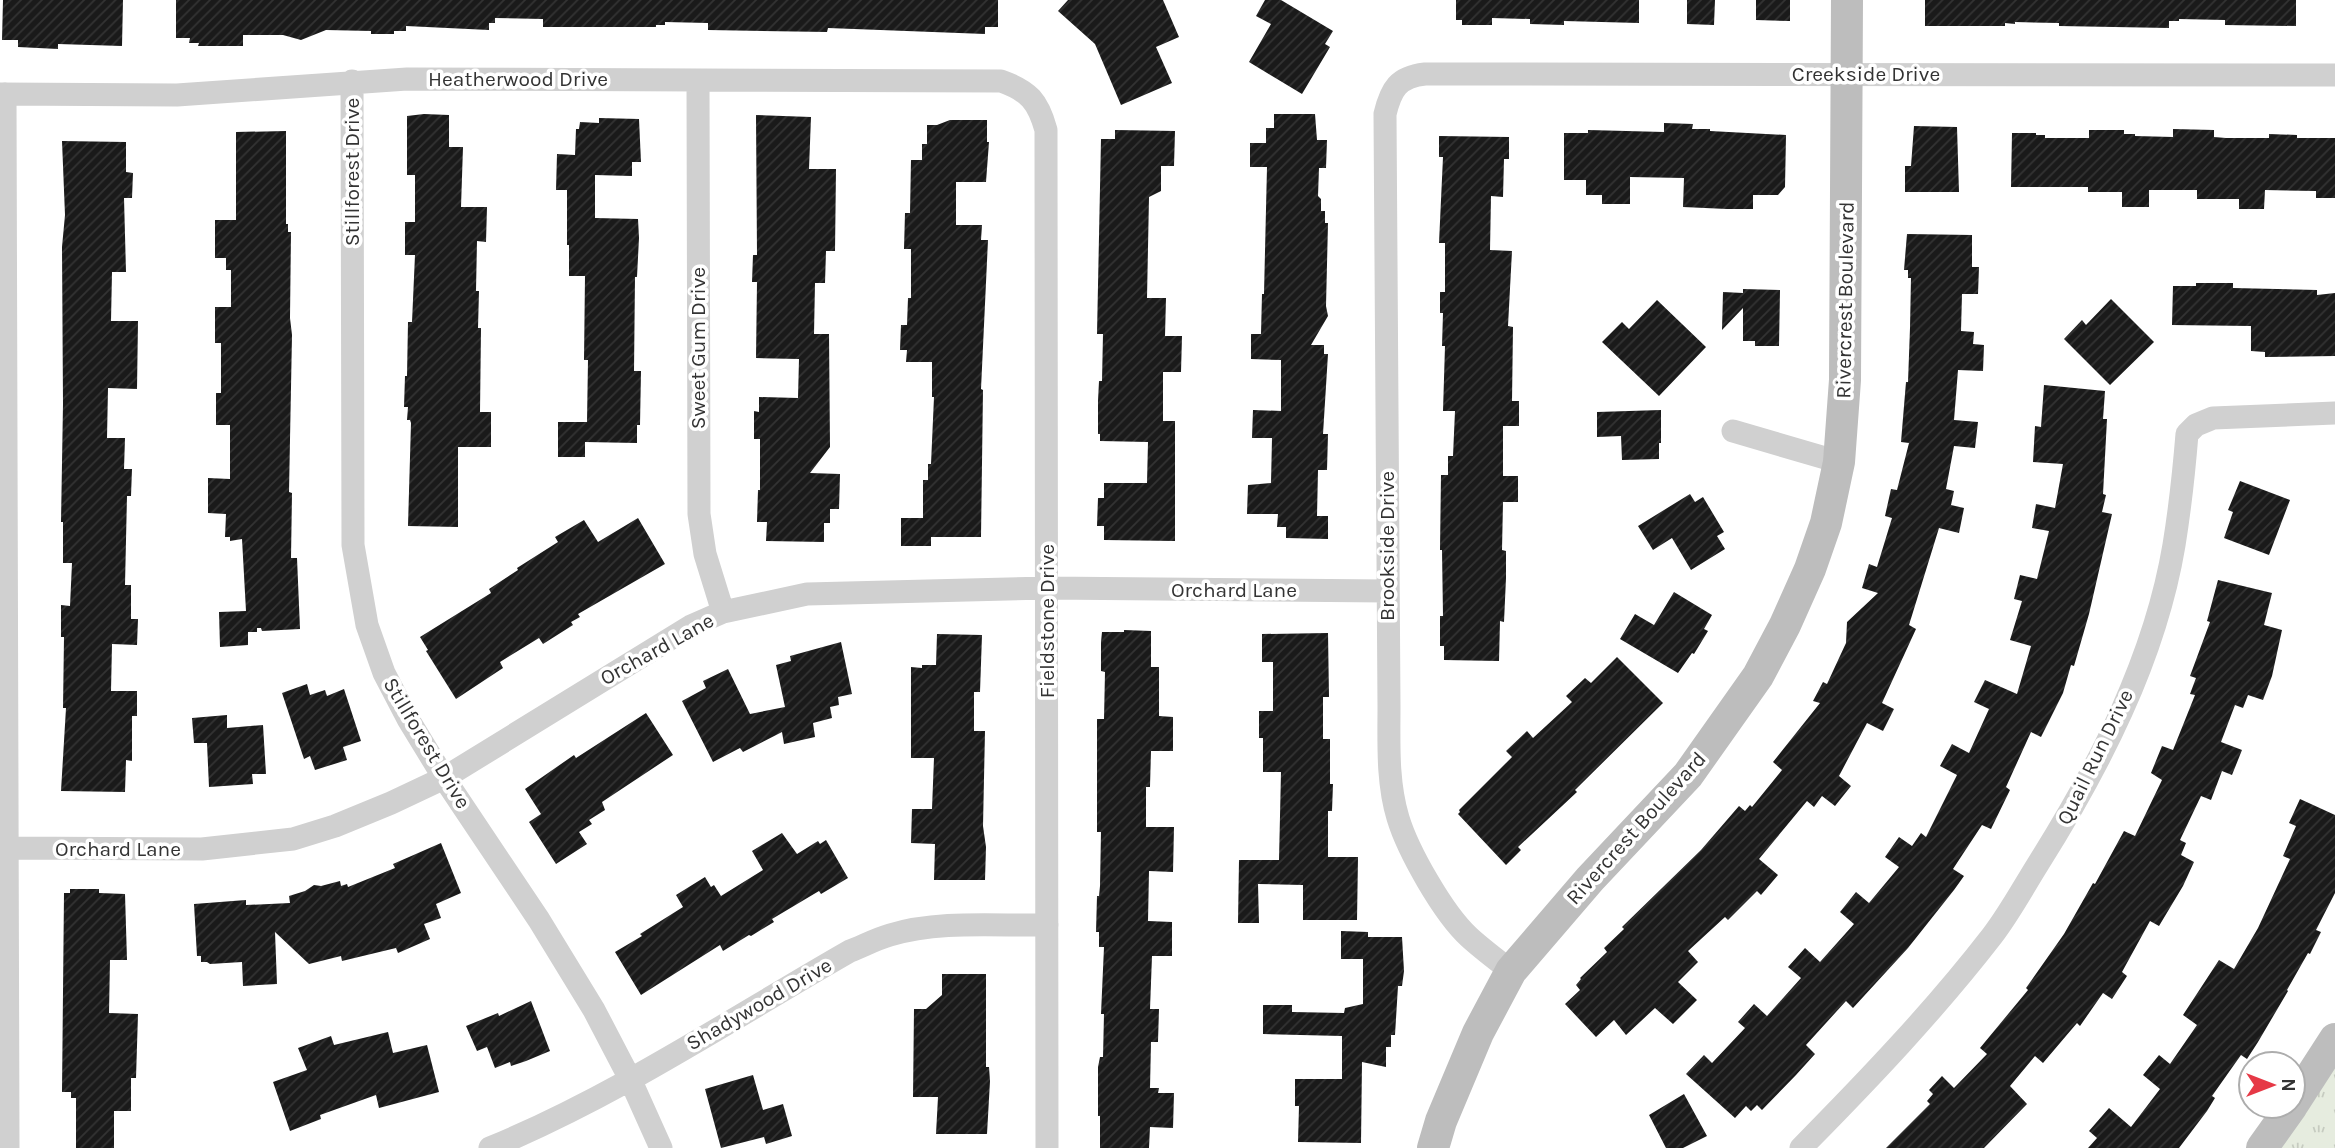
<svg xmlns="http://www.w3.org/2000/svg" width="2335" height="1148" font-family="Karla,sans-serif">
<defs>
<pattern id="park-tufts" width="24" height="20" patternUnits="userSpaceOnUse" patternTransform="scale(1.75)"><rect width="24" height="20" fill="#e6ecdf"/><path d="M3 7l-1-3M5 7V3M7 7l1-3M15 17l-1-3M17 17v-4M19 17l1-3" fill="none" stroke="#c6cbc0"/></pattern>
<pattern id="building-hatch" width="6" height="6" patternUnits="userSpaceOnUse" patternTransform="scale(1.75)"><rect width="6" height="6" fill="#1a1a1a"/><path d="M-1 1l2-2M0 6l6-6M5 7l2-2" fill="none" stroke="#333"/></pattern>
</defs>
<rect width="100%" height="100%" fill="#fff"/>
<path fill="url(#park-tufts)" d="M2335 1057V1148H2277Z"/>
<path fill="url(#building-hatch)" d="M3 0H123L122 46 58 44V49L18 47V40H2Z
M176 0H998V27H985V34L828 28 827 32 708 30V23L665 22V25H656V27H543V19L495 18V23H489V30L406 26V31H394V34H371V31L326 30 301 40 283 35H243V46H198L199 43H189L190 38H176Z
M1068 0H1163L1179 37 1156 47 1172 83 1121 105 1095 44 1058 11Z
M1265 0H1281L1333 31 1325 44 1330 47 1302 94 1249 62 1271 24 1256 16Z
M1456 0H1639V23L1564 21V25L1530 24V19L1492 18V25H1462V20H1456Z
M1687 0H1715L1714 25 1687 24Z
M1756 0H1790V21L1756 20Z
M1925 0H2296V26L2225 25V20L2179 19V21H2169V28L2059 26V23L2015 22V24L2005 23V26H1925Z
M424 114 449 115V147H463L461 207H487L486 242 477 241 476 291H479L478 328H481L480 412H491V447H458V527L408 526 411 423 410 420H407L408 407H404L405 376H407L408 322H412L415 255H405V222H415V175H407V116Z
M1274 114H1315L1317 140H1327L1326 168H1319L1318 196 1321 199V211H1325V223H1328L1326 306 1328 316 1311 345H1324V354H1328L1323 434H1328L1327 470H1318L1317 516H1328V539L1286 538V527H1277L1278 514H1247L1248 485 1271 483 1272 438H1252L1253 410 1281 411V360L1251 359V334H1261L1262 294H1264L1267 167H1250V143H1266V128H1274Z
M756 115 811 117 809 169H836L835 251H826L825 283H815L814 334H829L830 447 810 473 840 474 839 509H830V523H824V542L766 541 767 522H757L758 490H760V439H754V411L759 412V397L798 398 799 359 756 358 757 282H752L753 255H757Z
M599 118 639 119 641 162H632V176L595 175V218L638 219 639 238 637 277H635L634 371H641L640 425H637V443L585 442V457H558V422H587L588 360H584L585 276H569V245H567V190H556L557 154 575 155 576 129H579L580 122 599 123Z
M950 120H987V142H989L986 182H956V225H982L981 240H988L981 389 983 390 981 537H931V546H901V518H923V480H928V464H931L934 397H932V362H906L907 350H900L901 325H907L908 298H911V249H904L905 213H910L911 160H922V144H927V125H937Z
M1664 123 1693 124 1692 129H1710V131L1786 135 1785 187 1778 195H1753V209H1727L1683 207 1684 178 1630 177V204H1602V195H1586V180H1564V133H1588V130L1664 132Z
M1914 126 1957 127 1959 192H1905V166H1911Z
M2173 129 2214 130V137L2226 138H2269V134L2297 135V138H2335V198H2316V191L2265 190 2264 209H2239V199H2197V190H2149V207H2122V192H2088V187H2011L2012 133H2036V135H2045V138H2089V130H2124V134H2135V136L2173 137Z
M1115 130 1175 131 1174 166H1161V191L1149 197 1147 298H1166L1165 336H1182L1181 372H1163V421H1175V541L1104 540V526H1097L1098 498H1104V483H1147L1148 442 1100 441V434H1098V401L1099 381H1102L1103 334H1097L1101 139H1115Z
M286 131V224H288V232H291L290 318 292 335 289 492 292 493 291 558H297L300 629 262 631 261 628H257V632H248V645L220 647 219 612 246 611 242 539 230 541V537H225L226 514 208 513V478L230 479V425H216V393H221V343H215V307H231V270H226V258H215V220H236V132Z
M1439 136 1509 137V159H1504L1503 197 1491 196 1490 250 1512 251 1508 326 1513 327 1512 401H1519V426H1503V476H1518V502H1503L1502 550 1506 551V578L1504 622 1500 621 1499 661 1444 660V646H1440V616H1443L1442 550H1440L1441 475H1448V456H1453L1455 411H1443L1445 346H1442L1443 313H1440V292H1445V243H1439L1443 157H1439Z
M62 141 126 142V172L133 173 132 198H124L126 272H112L111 321H138L137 389 108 388 107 438H125L124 469H132L131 496H127L125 585H131V619H138L137 645 112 644 111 691H137V716H132V761L126 760 125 792 61 791 66 708H63L64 637H61V605L70 606 72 563H63V522H61L63 404 62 247 65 215Z
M1907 234 1972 235V267H1979L1978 294H1962L1961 331 1974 332 1973 344 1984 345 1983 371 1958 370 1954 420 1978 422 1975 448 1954 446 1946 489 1954 491 1951 505 1964 508 1959 533 1939 528 1909 625 1916 629 1882 703 1894 709 1883 731 1867 723 1839 776 1851 786 1835 806 1822 796 1814 807 1807 801 1759 859 1778 875 1761 895 1757 891 1728 920 1725 917 1688 951 1698 962 1678 982 1697 1000 1673 1024 1655 1008 1626 1035 1614 1020 1596 1037 1565 1004 1580 990 1576 985 1581 979 1580 978 1607 952 1604 948 1624 929 1622 927 1701 850 1739 806 1745 811 1750 805 1752 807 1782 770 1773 762 1820 703 1813 701 1823 682 1827 684 1846 643 1847 622 1878 593 1862 588 1869 564 1877 567 1892 518 1885 516 1891 489 1897 490 1909 443 1901 442 1906 382H1908L1910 328 1911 278H1908V270H1904Z
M2196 283H2233V288L2317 290V295L2335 293V356L2265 357V352L2251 351V326L2172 325 2173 286H2196Z
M1743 289 1780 290 1779 346H1755V341H1743V308L1722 330 1723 292 1743 293Z
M2111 299 2154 342 2110 385 2064 339 2082 320 2086 325Z
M1657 300 1706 347 1659 396 1602 342 1622 322 1629 329Z
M2044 385 2105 391 2103 419H2107L2103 494 2106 495 2102 512 2112 514 2089 614 2074 666 2071 665 2063 693 2041 737 2031 732 2006 787 2010 790 1991 829 1982 825 1953 869 1964 876 1954 890 1908 948 1853 1008 1846 1001 1806 1045 1815 1054 1796 1075 1762 1110 1757 1105 1751 1111 1746 1106 1735 1118 1686 1074 1704 1055 1712 1063 1745 1028 1738 1022 1754 1004 1767 1016 1801 978 1788 967 1805 948 1820 962 1854 924 1840 912 1856 892 1869 903 1899 867 1885 857 1899 837 1912 846 1921 833 1926 837 1957 775 1940 766 1952 744 1969 753 1989 709 1974 702 1985 680 2017 694 2031 646 2010 640 2022 601 2014 599 2020 575 2037 579 2049 531 2032 528 2036 504 2055 508 2063 464 2033 462 2035 426 2041 427Z
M1661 410V443H1659V459L1622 460 1621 436 1597 437V412Z
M2240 481 2290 500 2269 555 2224 538 2233 512 2228 510Z
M1690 494 1695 502 1703 497 1724 532 1717 536 1725 549 1691 570 1672 538 1653 550 1638 526Z
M638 518 665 564 578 614 580 617 571 622 573 625 543 644 539 638 500 662 503 668 456 699 426 651 428 650 420 637 491 593 489 589 518 570 517 568 558 542 555 537 584 520 598 542Z
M2218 580 2272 593 2264 625 2282 630 2272 676 2263 700 2248 695 2243 708 2235 705 2221 742 2242 750 2232 775 2222 771 2211 800 2201 796 2180 840 2186 843 2181 855 2194 862 2183 886 2159 926 2150 921 2122 972 2127 976 2112 999 2103 993 2080 1026 2077 1023 2043 1063 2035 1056 2010 1086 2027 1104 1984 1148H1886L1930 1104 1927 1101 1933 1094 1929 1090 1942 1076 1954 1088 1987 1054 1980 1048 2028 990 2026 988 2064 934 2093 883 2095 884 2124 831 2135 836 2162 780 2151 773 2162 746 2173 750 2195 695 2190 694 2196 678 2190 676 2210 622 2207 621Z
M1674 592 1712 615 1704 629 1708 631 1694 654 1692 653 1678 673 1620 639 1635 614 1654 625Z
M1124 630 1151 631V667H1159V716L1173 717V751H1151L1150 787H1146V827H1174L1173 872 1149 871 1148 921 1172 922V956H1152L1150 1009H1159L1158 1042H1151L1150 1088H1159L1158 1093H1174L1173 1128 1150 1127 1149 1148H1100V1116H1098V1067L1100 1057H1103L1104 1014H1101L1104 947H1099V932H1096L1097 896H1099L1100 886 1101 832H1097V719H1104L1105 672 1101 671V642L1102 632H1124Z
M1328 633 1329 697H1323V739H1330V784H1333L1332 811H1328V857H1358L1357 920H1303V885L1258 884 1259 923H1238L1239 860H1279L1281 772H1263V738H1259V711H1273V662H1262V634Z
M937 634 982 635 980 692H974V731H985L983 826 986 847 985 880H934L935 844 911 843 912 809H932L934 758H911V667L922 668V665H936Z
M841 642 852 694 838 697 839 705 830 707 832 718 813 723 815 737 784 744 782 732 743 752 740 748 713 762 682 701 706 688 703 681 728 669 750 714 785 707 776 665 791 661 790 656Z
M1617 657 1663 703 1575 790 1577 792 1518 847 1521 850 1506 865 1458 814 1460 812 1459 810 1512 757 1506 751 1527 731 1533 738 1572 702 1566 696 1585 678 1591 683Z
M307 684 310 695 325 690 327 696 344 689 361 741 343 747 347 760 315 770 310 756 304 759 282 693Z
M646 713 673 755 602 802 605 810 589 820 592 824 579 832 587 844 556 864 529 822 541 814 525 789 574 755 576 758Z
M227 715V728L263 725 266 774H252L253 784 209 787 207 743H194L192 718Z
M2300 799 2335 815V893L2316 930 2321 932 2310 954 2308 953 2287 990 2288 991 2258 1042 2247 1059 2241 1055 2212 1096 2215 1098 2207 1111 2179 1148H2088L2097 1138 2089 1131 2109 1108 2131 1127 2160 1089 2143 1075 2159 1055 2170 1064 2197 1025 2183 1015 2219 960 2234 969 2258 928 2290 859 2283 856 2296 826 2289 823Z
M782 833 797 854 818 841 820 844 826 840 848 878 821 894 819 891 772 919 774 922 751 936 749 935 723 951 720 945 641 995 615 952 642 936 640 934 683 907 676 895 705 877 711 887 714 885 721 896 763 870 752 851Z
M441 843 461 893 436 904 441 918 424 924 430 939 398 953 396 948 342 961 341 956 309 964 275 932 277 984 243 986 242 962 210 964 207 962H201V956H197L194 904 246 900V905L290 903 289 896 305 891 314 885 321 886 340 881 341 886 347 884 348 887 395 868 393 864Z
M70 889H99V893L125 894 127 960H110L109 1013 138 1014 136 1078H131V1111H114V1148H76V1098H71V1092H62L64 893H70Z
M1341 931 1368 932V937H1402L1404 971 1402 986H1398L1395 1035H1391V1047H1386V1067L1362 1062 1361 1143 1298 1142 1299 1106H1295V1079H1342V1036L1263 1034V1005H1292V1012L1344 1013 1345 1008 1363 1004V959H1341Z
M942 974H986V1067H989L990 1081 987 1134H936L938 1097H913L914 1009H926L942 995Z
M531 1001 550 1051 526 1061 511 1066 510 1062 495 1068 487 1047 477 1051 466 1026 498 1013 499 1016Z
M388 1032 393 1053 427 1045 439 1092 379 1108 376 1095 320 1115 321 1119 290 1131 273 1082 307 1070 298 1048 331 1036 334 1045Z
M753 1075 763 1110 783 1104 792 1136 766 1144 764 1137 721 1148 705 1089Z
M1684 1094 1707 1136 1683 1148H1666L1649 1115Z"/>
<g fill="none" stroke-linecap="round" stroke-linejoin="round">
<path stroke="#d0d0d0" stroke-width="23" d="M698 80 699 514 705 554 723 612
M352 81 353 545 367 625 384 673 408 719 444 778 539 920 594 1010 630 1079 661 1148
M0 94 177 95 407 79 1001 81C1029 91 1038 101 1046 130L1047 1148
M5 94 8 1148
M1733 431 1839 462
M7 848 202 849 293 839 335 826 391 803 444 778 691 626 723 612 807 594 1047 588 1387 591
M1511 971C1497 960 1482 949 1469 937 1443 913 1408 851 1398 818 1387 782 1389 742 1389 706L1385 114C1391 89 1398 77 1425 74L2335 75
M490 1148C616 1096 731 1019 850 951 863 946 876 939 890 935 939 920 996 926 1047 925
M1801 1148C1868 1080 1934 1011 1992 936 2009 914 2023 888 2038 864 2099 767 2155 659 2174 545 2180 508 2184 471 2187 434L2196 425 2213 418 2335 413"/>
<path stroke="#bdbdbd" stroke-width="32" d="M2293 1104 2335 1039
M1433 1148 1441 1121 1478 1033 1511 971 1590 879 1688 775 1758 676 1785 625 1810 569 1826 523 1839 462 1845 380 1847 0
M2262 1148 2292 1106"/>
</g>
<g text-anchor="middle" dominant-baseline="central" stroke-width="7" stroke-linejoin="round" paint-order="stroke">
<g font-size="21" fill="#333" stroke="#fff">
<text x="1866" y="74">Creekside Drive</text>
<text x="518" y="79">Heatherwood Drive</text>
<text transform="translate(352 172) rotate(-90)">Stillforest Drive</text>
<text transform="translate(1845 300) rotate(-89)">Rivercrest Boulevard</text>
<text transform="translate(698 348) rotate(-90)">Sweet Gum Drive</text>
<text transform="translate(1387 546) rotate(-90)">Brookside Drive</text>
<text x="1234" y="590">Orchard Lane</text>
<text transform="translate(1047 621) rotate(-90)">Fieldstone Drive</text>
<text transform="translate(657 649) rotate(-29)">Orchard Lane</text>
<text transform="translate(427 743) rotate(59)">Stillforest Drive</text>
<text transform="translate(2095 757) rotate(-64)">Quail Run Drive</text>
<text transform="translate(1636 828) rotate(-48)">Rivercrest Boulevard</text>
<text x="118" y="849">Orchard Lane</text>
<text transform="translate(759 1004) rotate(-30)">Shadywood Drive</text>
</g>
</g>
<g transform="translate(2272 1085) rotate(90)"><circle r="33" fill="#ffffff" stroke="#adadad" stroke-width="2"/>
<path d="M0-5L12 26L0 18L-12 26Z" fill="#e63946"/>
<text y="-10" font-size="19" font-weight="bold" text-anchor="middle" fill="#333333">N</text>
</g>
</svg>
